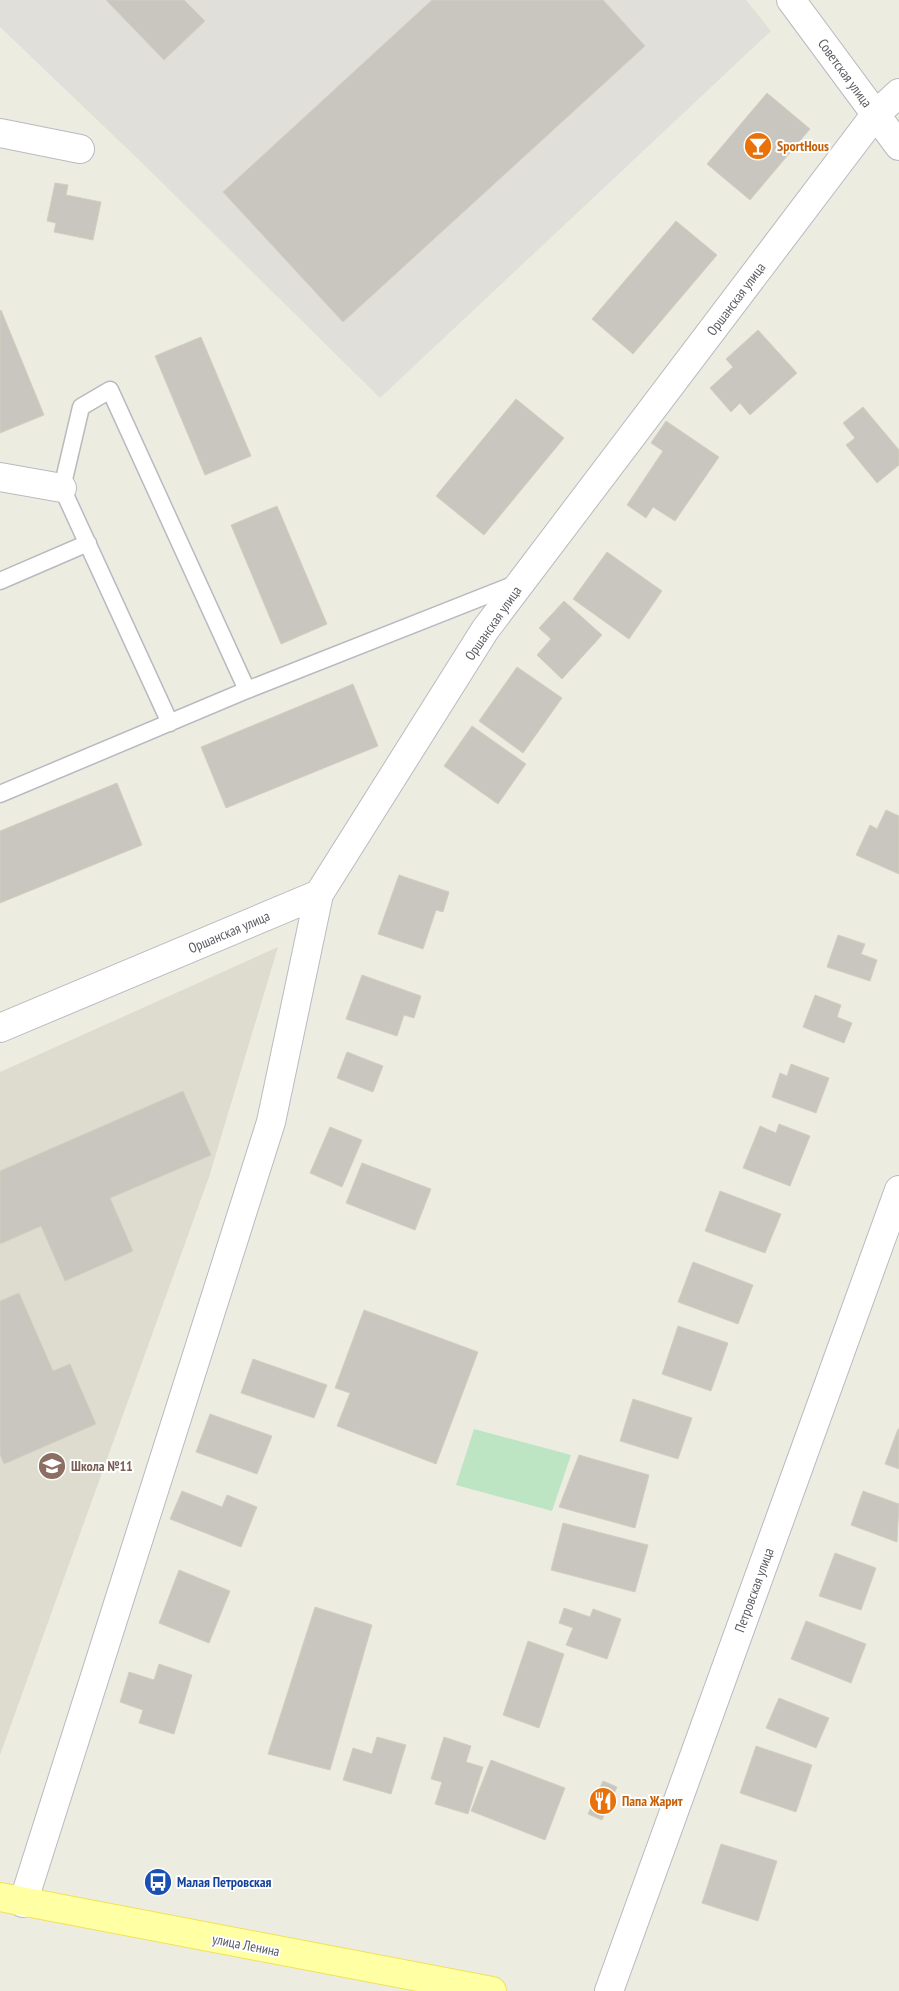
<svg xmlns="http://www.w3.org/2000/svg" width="899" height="1991" font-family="'PT Sans Narrow',sans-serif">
<rect width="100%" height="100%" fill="#edece1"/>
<path fill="#e0dfd9" d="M0 0H746L771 31 380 398 138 159 0 27Z"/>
<path fill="#dddccf" d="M278 947 209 1177 0 1755V1072Z"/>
<path fill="#bde5c4" d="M474 1429 571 1455 552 1511 456 1485Z"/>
<path fill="#c8c6be" stroke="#d2cfc0" d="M106 0H184L205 21 164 60Z
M432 0H603L645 46 343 322 223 192Z
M767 93 810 129 750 200 707 164Z
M55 183 68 185 66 195 101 202 93 240 54 232 56 223 47 221Z
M676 221 717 255 633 354 592 319Z
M1 310 44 415 0 433V311Z
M758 330 797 373 750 415 740 403 731 412 710 388 733 367 726 359Z
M201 337 251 456 205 475 155 356Z
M516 399 564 438 484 535 436 496Z
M863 407 899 450V465L877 483 846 445 855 438 843 423Z
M666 421 719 457 675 521 653 507 646 518 627 505 663 451 651 443Z
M277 506 327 624 281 644 231 525Z
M607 552 662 591 629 639 573 599Z
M564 601 602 635 562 679 537 655 551 639 539 628Z
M517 667 562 698 523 753 479 721Z
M353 684 378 746 226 808 201 747Z
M472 726 526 764 498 804 444 766Z
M117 783 142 845 0 903V831Z
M886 810 899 816V874L856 855 870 825 877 829Z
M399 875 449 892 443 912 436 910 423 949 378 934Z
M838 935 865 944 861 954 877 960 870 981 827 967Z
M362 975 421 996 414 1018 404 1015 397 1036 346 1019Z
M815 995 841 1005 837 1017 852 1023 844 1043 803 1027Z
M347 1052 383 1066 373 1092 337 1078Z
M791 1064 829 1078 816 1113 772 1097 780 1073 787 1076Z
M183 1091 211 1155 110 1198 133 1251 65 1281 41 1226 0 1244V1171Z
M779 1124 810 1136 790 1186 743 1168 760 1126 776 1133Z
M330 1127 362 1140 342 1187 310 1173Z
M362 1163 431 1189 415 1230 346 1203Z
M720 1191 781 1214 765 1253 705 1231Z
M693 1262 753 1285 738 1324 678 1302Z
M19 1293 53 1371 70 1364 96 1424 4 1464 0 1454V1301Z
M364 1310 478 1352 436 1464 337 1426 350 1393 335 1388Z
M678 1326 728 1343 711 1391 662 1374Z
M253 1359 327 1385 314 1418 241 1393Z
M633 1399 692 1418 678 1459 620 1441Z
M210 1414 272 1436 257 1474 196 1452Z
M898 1429H899V1469L885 1464Z
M579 1455 649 1475 635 1528 559 1507Z
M182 1491 222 1507 227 1495 257 1507 241 1547 170 1519Z
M863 1491 899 1504 897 1542 851 1525Z
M563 1523 648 1545 635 1592 551 1570Z
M835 1553 876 1568 861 1610 819 1596Z
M179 1570 230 1591 209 1643 159 1623Z
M315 1607 372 1625 330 1770 268 1754Z
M564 1608 590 1617 593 1609 621 1619 607 1659 566 1645 573 1628 559 1623Z
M806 1621 866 1644 851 1683 791 1659Z
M528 1641 564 1654 539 1728 503 1715Z
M159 1664 192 1675 174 1734 139 1723 143 1710 120 1702 129 1672 154 1680Z
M779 1698 829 1718 816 1748 766 1728Z
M377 1737 406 1745 391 1794 343 1780 353 1748 372 1754Z
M444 1737 471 1746 466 1762 483 1767 468 1814 435 1804 442 1782 431 1779Z
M756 1746 812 1765 796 1812 740 1793Z
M491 1760 565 1788 545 1840 471 1811Z
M603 1781 617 1787 602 1820 588 1814Z
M721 1844 777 1861 758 1921 702 1903Z"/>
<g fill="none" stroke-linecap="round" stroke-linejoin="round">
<defs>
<path id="service" d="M0 581 88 543
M170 723 62 488 81 407 110 390 247 690
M0 794 247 690 518 583"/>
<path id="minor" d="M791 0 899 146
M0 133 80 149
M0 477 62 488
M0 1028 319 894 485 630 875 115 899 93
M23 1903 271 1122 319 894
M609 1991 899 1190"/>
<path id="primary" d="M0 1897 492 1991"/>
</defs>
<use href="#service" stroke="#b9bac0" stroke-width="19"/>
<use href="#minor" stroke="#b9bac0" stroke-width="30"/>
<use href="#primary" stroke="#f3e155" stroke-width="30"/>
<use href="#service" stroke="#fff" stroke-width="16"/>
<use href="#minor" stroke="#fff" stroke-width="28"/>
<use href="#primary" stroke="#ffffa4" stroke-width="28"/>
</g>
<defs>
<symbol id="bar-disc" viewBox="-11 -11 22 22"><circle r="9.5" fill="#e8710a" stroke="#fff"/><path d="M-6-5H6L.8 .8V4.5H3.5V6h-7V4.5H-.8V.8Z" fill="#fff"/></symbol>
<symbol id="school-disc" viewBox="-11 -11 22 22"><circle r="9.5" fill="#8d6e63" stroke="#fff"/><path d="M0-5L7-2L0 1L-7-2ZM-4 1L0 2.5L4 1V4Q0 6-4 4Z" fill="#fff"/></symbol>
<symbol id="restaurant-disc" viewBox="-11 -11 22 22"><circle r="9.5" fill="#e8710a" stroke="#fff"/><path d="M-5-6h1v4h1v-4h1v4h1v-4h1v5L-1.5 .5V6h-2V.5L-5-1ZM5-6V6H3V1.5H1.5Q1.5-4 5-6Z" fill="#fff"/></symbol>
<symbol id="bus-disc" viewBox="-11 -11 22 22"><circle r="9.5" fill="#1a4fb4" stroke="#fff"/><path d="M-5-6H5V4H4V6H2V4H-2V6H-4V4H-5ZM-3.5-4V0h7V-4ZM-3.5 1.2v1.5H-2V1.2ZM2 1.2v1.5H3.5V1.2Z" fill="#fff"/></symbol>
</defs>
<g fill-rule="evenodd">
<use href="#bar-disc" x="742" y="130" width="32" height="32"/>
<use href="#school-disc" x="36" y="1450" width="32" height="32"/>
<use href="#restaurant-disc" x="587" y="1785" width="32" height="32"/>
<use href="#bus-disc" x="142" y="1866" width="32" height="32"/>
</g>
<g text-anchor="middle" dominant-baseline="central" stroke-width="4" stroke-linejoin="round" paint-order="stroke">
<g font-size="14" fill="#5a5c62" stroke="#fff">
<text transform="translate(845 73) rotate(54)">Советская улица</text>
<text transform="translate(736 299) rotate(-53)">Оршанская улица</text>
<text transform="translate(493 623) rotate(-55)">Оршанская улица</text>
<text transform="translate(229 932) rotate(-23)">Оршанская улица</text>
<text transform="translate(754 1590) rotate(-70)">Петровская улица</text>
<text transform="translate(246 1945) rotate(11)">улица Ленина</text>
</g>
<g font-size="14" font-weight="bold" fill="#c56008" stroke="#fff" text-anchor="start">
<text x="777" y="146">SportHous</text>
<text x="622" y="1801">Папа Жарит</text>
</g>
<g font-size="14" font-weight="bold" fill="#785e54" stroke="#fff" text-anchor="start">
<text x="71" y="1466">Школа №11</text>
</g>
<g font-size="14" font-weight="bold" fill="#164399" stroke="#fff" text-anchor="start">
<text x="177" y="1882">Малая Петровская</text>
</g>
</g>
</svg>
